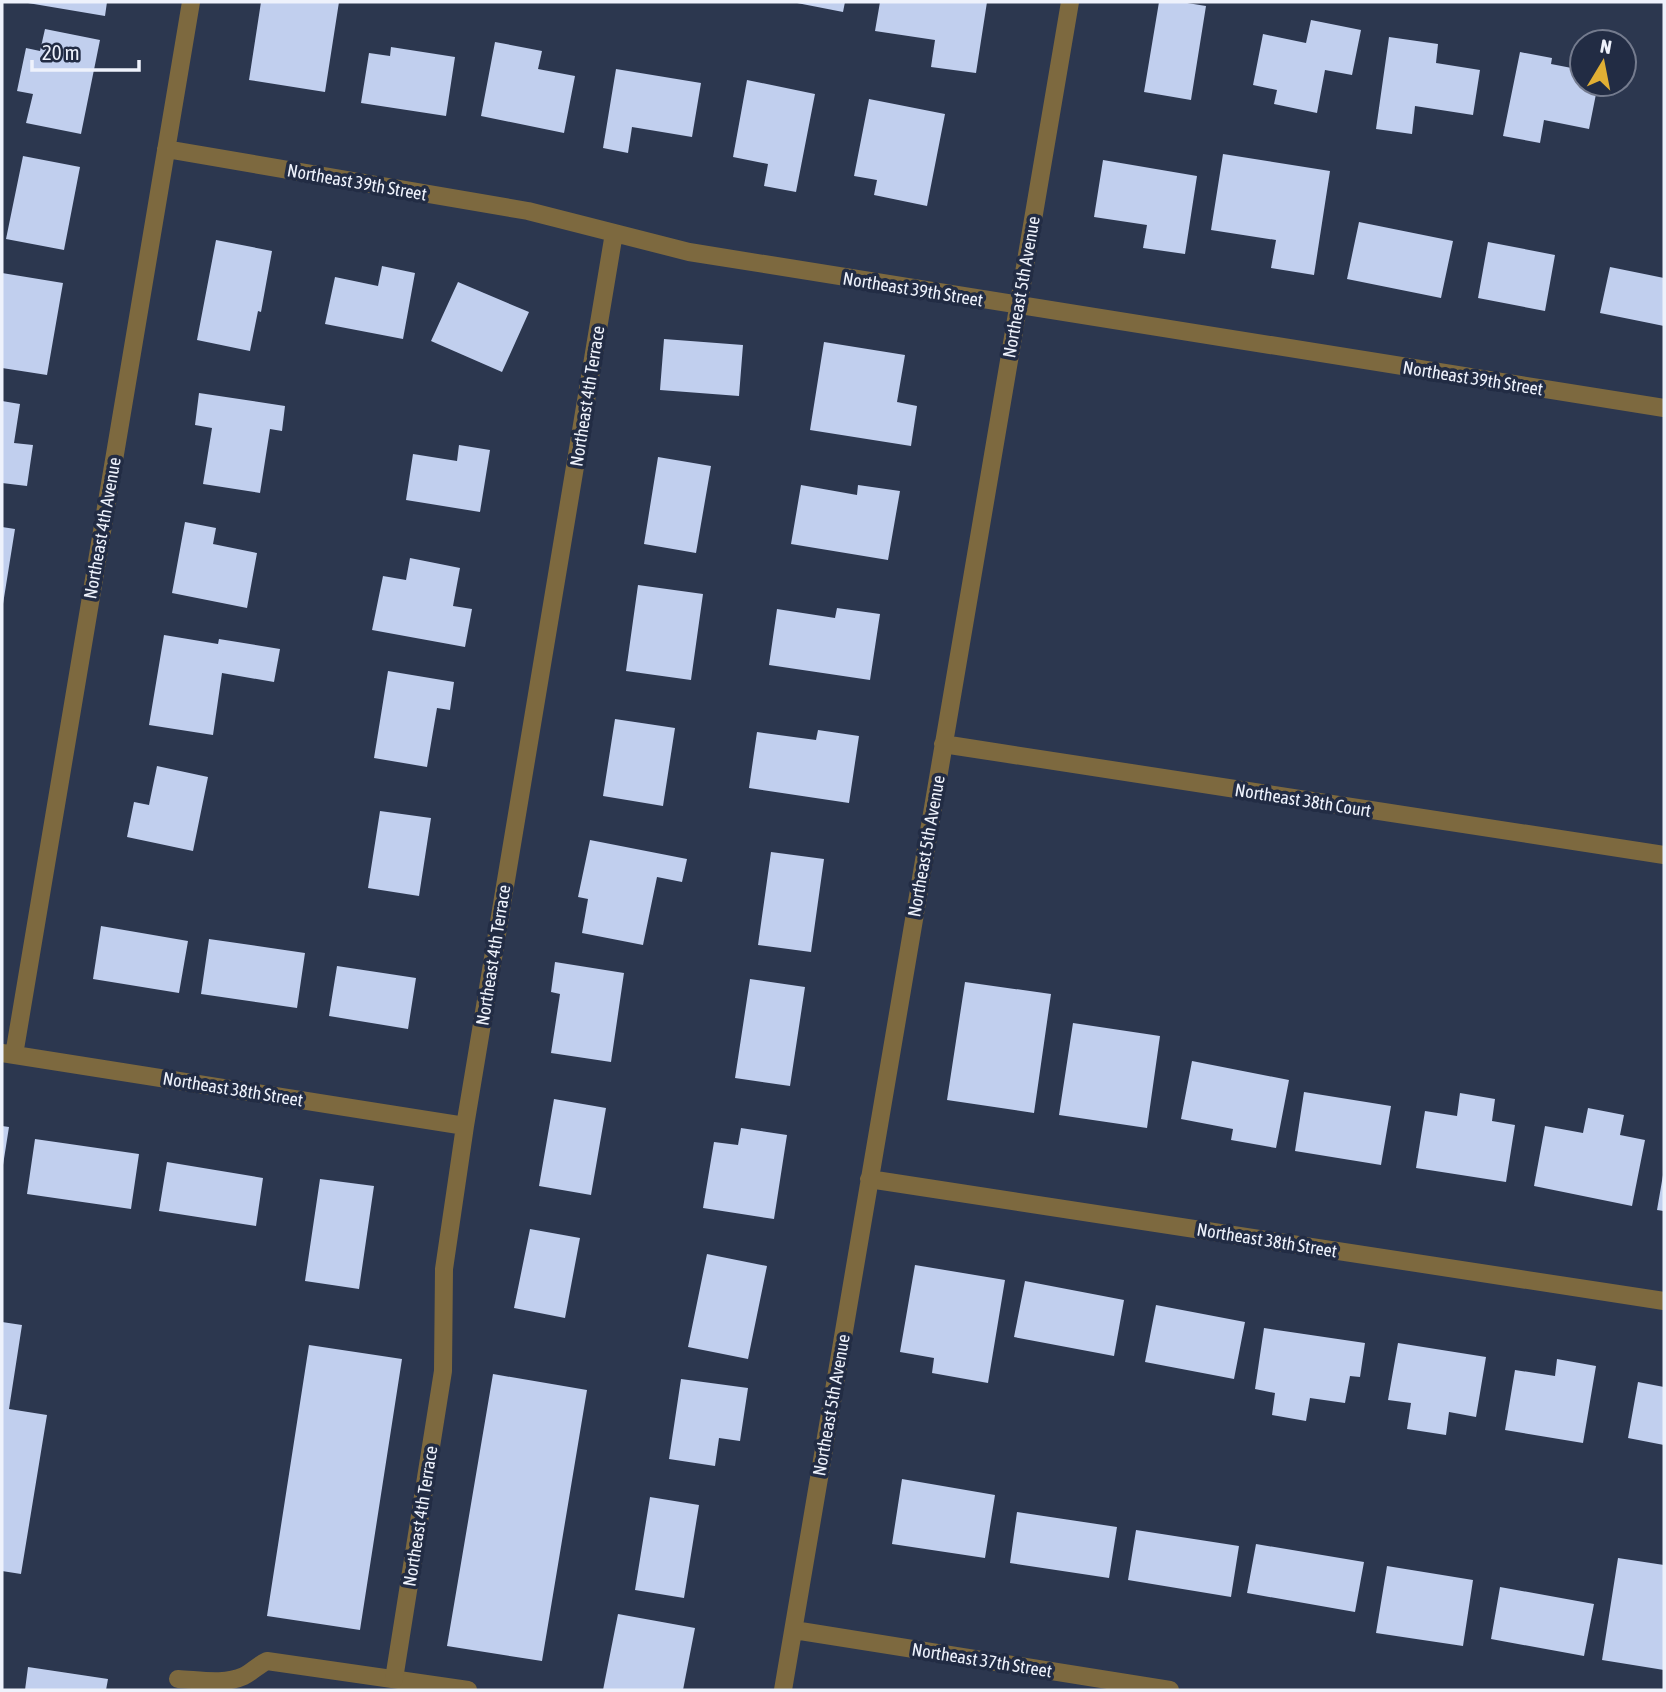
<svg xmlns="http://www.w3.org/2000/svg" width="1666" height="1692" font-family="'Asap Condensed',sans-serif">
<rect width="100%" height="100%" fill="#2c374f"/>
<path fill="#c1cfee" d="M22 2H107L105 16Z
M261 2H339L325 92 249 80Z
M792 2H845L843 12Z
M880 2H987L976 73 931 67 935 40 875 31Z
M1159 2H1181L1206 6 1191 100 1144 92Z
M1311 20 1361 30 1352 75 1325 70 1317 113 1274 104 1277 90 1253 85 1263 34 1306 43Z
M45 29 100 40 81 134 26 123 33 94 17 91 26 48 40 51Z
M1389 37 1438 44 1436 63 1480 70 1473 115 1415 106 1412 134 1376 129Z
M495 42 542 51 538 69 575 76 564 133 481 116Z
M391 47 455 57 446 116 361 103 369 53 390 56Z
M1520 52 1552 58 1551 64 1582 70V84H1598L1589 129 1544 120 1540 143 1503 136Z
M616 69 701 83 692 137 632 127 628 153 603 148Z
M747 80 815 94 796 192 764 186 768 164 733 157Z
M869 99 945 114 927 206 874 195 877 180 854 176Z
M1223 154 1330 171 1314 275 1271 268 1276 240 1211 230Z
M23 156 80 167 64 250 6 239Z
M1103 160 1197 176 1185 254 1143 248 1147 225 1094 217Z
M1359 222 1453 241 1441 298 1347 279Z
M216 240 272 251 261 312 258 311 250 351 197 340Z
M1488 242 1555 255 1545 311 1478 298Z
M382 266 415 273 403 339 325 324 335 277 378 286Z
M1610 267 1664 278V326L1600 313Z
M2 273 63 283 47 375 2 368Z
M458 282 529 312 502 372 431 341Z
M664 339 743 345 739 396 660 390Z
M824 342 905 355 897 402 917 406 911 446 810 430Z
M199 393 285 406 282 431 270 429 260 493 203 484 212 428 195 425Z
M2 401 20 404 14 443 33 445 27 486 2 483Z
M459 445 490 450 480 512 406 500 413 454 457 461Z
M658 457 711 466 696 553 644 544Z
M801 485 857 495 858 485 900 491 888 560 791 544Z
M185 522 216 528 213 544 257 553 247 608 172 593Z
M2 527 15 529 3 604H2Z
M410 558 460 568 453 606 472 609 465 647 372 630 383 576 406 580Z
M638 585 703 594 691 680 626 671Z
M837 608 880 614 870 680 769 665 777 609 835 618Z
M164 635 218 644 219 639 280 649 274 682 222 673 213 735 149 725Z
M388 671 454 682 450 710 437 708 427 767 374 758Z
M615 719 675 728 663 806 603 796Z
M818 730 859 736 849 803 749 788 757 732 816 740Z
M157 766 208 777 193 851 127 837 134 802 149 805Z
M380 811 431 818 419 896 368 888Z
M590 840 687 859 682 882 657 877 643 945 582 933 588 899 578 897Z
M771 852 824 859 811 952 758 945Z
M101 926 188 941 179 993 93 979Z
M209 939 305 953 297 1008 201 994Z
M555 962 624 973 611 1062 551 1053 560 994 551 992Z
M337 966 416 978 408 1029 329 1016Z
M750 979 805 987 790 1086 735 1078Z
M965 982 1051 994 1034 1113 947 1100Z
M1073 1023 1160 1036 1147 1128 1059 1115Z
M1192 1061 1289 1080 1276 1148 1231 1140 1233 1129 1181 1119Z
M1304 1092 1391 1106 1381 1165 1295 1151Z
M1460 1093 1495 1099 1492 1121 1515 1125 1506 1182 1416 1168 1425 1111 1457 1116Z
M554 1099 606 1108 591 1195 539 1186Z
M1588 1108 1624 1115 1620 1135 1645 1140 1632 1206 1534 1186 1545 1126 1583 1133Z
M2 1126 9 1127 3 1165H2Z
M741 1128 787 1135 774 1219 703 1208 714 1142 738 1145Z
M35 1139 139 1154 131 1209 27 1194Z
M167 1162 263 1178 256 1226 159 1211Z
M1663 1175H1664V1211L1657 1210Z
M320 1179 374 1186 359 1289 305 1281Z
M530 1229 580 1238 565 1318 514 1308Z
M707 1254 767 1266 748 1359 688 1347Z
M915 1265 1005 1280 988 1383 932 1373 934 1358 900 1352Z
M1025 1281 1124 1300 1114 1356 1014 1337Z
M1156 1305 1245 1322 1234 1379 1145 1362Z
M2 1322 22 1325 9 1409 47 1415 21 1574 2 1571Z
M1264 1328 1365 1343 1360 1377 1350 1376 1345 1403 1310 1398 1306 1421 1272 1415 1275 1393 1255 1389Z
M1398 1343 1486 1357 1476 1417 1449 1412 1446 1435 1407 1429 1411 1403 1388 1400Z
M309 1345 402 1359 360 1630 267 1616Z
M1557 1359 1596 1366 1583 1443 1505 1430 1515 1370 1555 1376Z
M493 1374 587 1390 542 1661 447 1646Z
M681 1379 748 1388 740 1441 719 1438 715 1466 669 1459Z
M1638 1382 1664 1387V1445L1628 1438Z
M902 1479 995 1495 985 1558 892 1544Z
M650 1497 699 1505 684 1598 635 1590Z
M1017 1512 1117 1527 1109 1578 1010 1563Z
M1136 1530 1239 1546 1231 1597 1128 1580Z
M1256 1544 1364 1562 1355 1612 1247 1593Z
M1618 1558 1664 1565V1670L1602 1660Z
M1387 1566 1473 1580 1463 1646 1376 1633Z
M1500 1587 1594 1604 1584 1656 1491 1639Z
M618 1614 695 1628 683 1690H603Z
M28 1667 108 1679 106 1690H25Z"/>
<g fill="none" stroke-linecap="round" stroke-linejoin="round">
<path stroke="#7d693f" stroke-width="18" d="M178 1679C200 1680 224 1685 244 1676 252 1672 258 1665 267 1661L468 1690"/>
<path stroke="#7d693f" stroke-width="18" d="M166 149 528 211 689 252 1664 408
M943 744 1664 855
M2 1053 465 1126
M14 1055 191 2
M869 1179 1664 1301
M794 1630 1170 1690
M394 1679 443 1371 444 1269 465 1126 614 233
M783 1690 1070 2"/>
</g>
<g text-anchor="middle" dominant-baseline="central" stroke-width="7" stroke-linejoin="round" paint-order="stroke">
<g font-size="18" fill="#eef2fc" stroke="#222c44">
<text transform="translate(357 182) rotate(10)">Northeast 39th Street</text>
<text transform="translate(1021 287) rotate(-80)">Northeast 5th Avenue</text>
<text transform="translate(913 289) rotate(9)">Northeast 39th Street</text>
<text transform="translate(1473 378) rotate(9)">Northeast 39th Street</text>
<text transform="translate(587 396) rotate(-81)">Northeast 4th Terrace</text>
<text transform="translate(102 528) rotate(-80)">Northeast 4th Avenue</text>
<text transform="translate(1303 800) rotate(9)">Northeast 38th Court</text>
<text transform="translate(926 846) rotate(-80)">Northeast 5th Avenue</text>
<text transform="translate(493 955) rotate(-81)">Northeast 4th Terrace</text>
<text transform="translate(233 1089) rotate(9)">Northeast 38th Street</text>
<text transform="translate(1267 1240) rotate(9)">Northeast 38th Street</text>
<text transform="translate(831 1405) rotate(-80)">Northeast 5th Avenue</text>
<text transform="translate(420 1516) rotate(-81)">Northeast 4th Terrace</text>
<text transform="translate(982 1660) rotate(9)">Northeast 37th Street</text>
</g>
</g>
<rect width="1666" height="1692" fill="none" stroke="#eef2fc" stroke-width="7"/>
<g transform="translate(1603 63) rotate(10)"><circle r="33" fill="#222c44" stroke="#747b8e" stroke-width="2"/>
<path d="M0-5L12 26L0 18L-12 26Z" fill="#e1af34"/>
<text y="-10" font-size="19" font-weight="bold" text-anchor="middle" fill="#eef2fc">N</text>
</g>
<path d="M32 60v10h107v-10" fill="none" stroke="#eef2fc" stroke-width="3.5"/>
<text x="42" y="60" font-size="21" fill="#eef2fc" stroke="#222c44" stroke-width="5" paint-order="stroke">20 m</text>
</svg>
